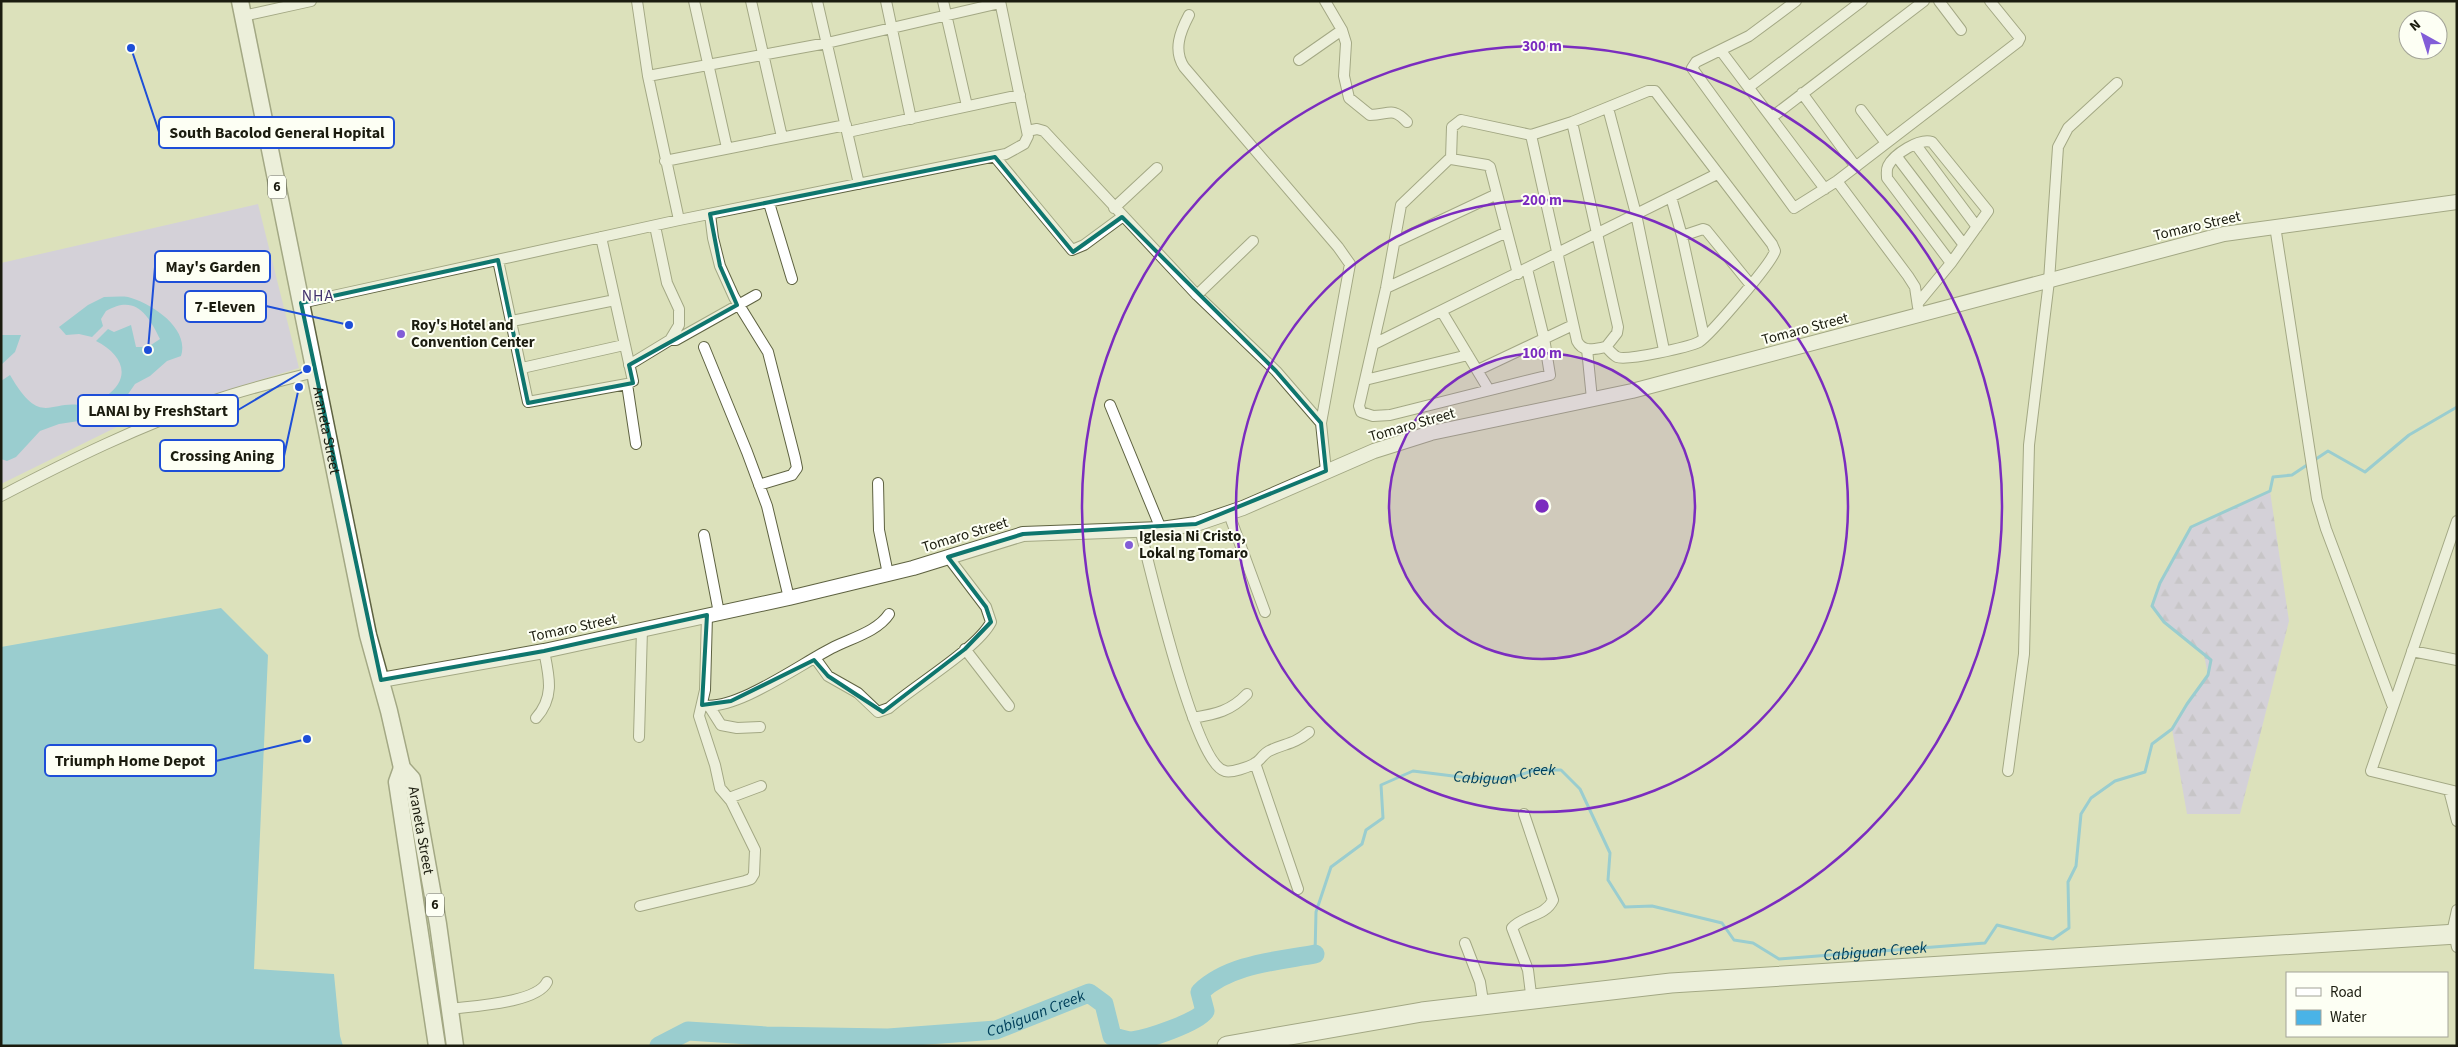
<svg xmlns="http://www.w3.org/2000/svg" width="2458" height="1047" font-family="'Source Sans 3',sans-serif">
<defs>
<pattern id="forest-firs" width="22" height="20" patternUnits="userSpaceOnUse" patternTransform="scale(1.25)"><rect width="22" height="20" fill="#cabdfa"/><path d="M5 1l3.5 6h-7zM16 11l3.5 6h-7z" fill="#ada2d5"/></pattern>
</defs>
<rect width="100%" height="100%" fill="#dce1bb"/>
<path fill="url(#forest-firs)" d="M2270 491 2289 621 2240 814H2187L2172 729 2187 704 2208 675 2204 655 2164 622 2152 606 2160 583 2191 527Z"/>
<path fill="#cabdfa" d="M258 204 299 368 131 420 1 484V263Z"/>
<path fill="#4ab3e7" d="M104 297C112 297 121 296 128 297 151 303 190 328 181 356L167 361 150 376 135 384 122 403H111L106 396C133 377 122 354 96 341L108 329 114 332 131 325 136 347H148L160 339C148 314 135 294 106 311L101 319 103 326 92 337 79 334 66 335 59 327 88 305Z
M1 335H21L15 352 1 365Z
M10 375C44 434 51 392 94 409L79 421 59 424 40 431 16 457 7 461 1 459V381Z
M221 608 268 655 254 969 334 974 340 1036 343 1046H1V647Z"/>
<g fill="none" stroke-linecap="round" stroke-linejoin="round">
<path stroke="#4ab3e7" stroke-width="3" id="s1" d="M1315 954 1316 912 1331 867 1362 844 1366 830 1383 818 1381 785 1413 771 1469 778 1508 779 1535 770H1561L1580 789 1610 853 1608 880 1625 907 1652 906 1722 923 1734 940 1753 943 1779 959 1985 943 1997 925 2053 939 2069 928 2068 882 2076 866 2081 814 2091 798 2115 781 2145 772 2152 744 2172 729 2187 704 2208 675 2211 660 2164 622 2152 606 2160 583 2191 527 2270 491 2273 477 2292 475 2328 451 2365 472 2409 435 2457 407"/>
<path stroke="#4ab3e7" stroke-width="19" id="s2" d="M659 1046 688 1031 766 1036 888 1038 996 1030 1089 993 1104 1004 1112 1036C1118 1038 1126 1041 1132 1041 1148 1039 1196 1023 1205 1011L1200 992C1229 964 1277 961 1315 954"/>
<defs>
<path id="street" d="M637 1 648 76 679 220
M694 1 727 148
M751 1 782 137
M817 1 859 184
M886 1 911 119
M943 1 967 106
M1325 1 1342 30 1346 43 1344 76 1349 98 1370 115C1389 115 1392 106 1407 122
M1796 1 1749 36 1696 62 1692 68 1794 208 1837 181 2018 42 2020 38 1990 1
M1939 1 1961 30
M1189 15C1180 32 1173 50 1184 67L1338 247 1350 264 1321 423 1326 471
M243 16 311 1
M1721 51 1825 189
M1299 60 1342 30
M648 76 827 43 1000 3
M1749 87 1862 1
M1802 93 1856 167
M1608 108 1636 214 1664 350
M1861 110 1886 143
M1772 117 1924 1
M1027 131 1037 129 1044 131 1197 295 1276 371 1321 423
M848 132 1020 95
M1531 135 1577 341C1583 353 1594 349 1606 347
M1916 145 1977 227
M995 157 1072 250 1084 245 1122 217
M1897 157 1964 245
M1451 159 1452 127 1461 120 1531 135 1572 122 1648 91H1655L1772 244 1775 251C1772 263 1710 335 1699 342 1689 347 1627 361 1617 357 1613 355 1609 350 1606 347L1617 333 1618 327 1572 122
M665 161 846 125
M1837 181 1908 276 1915 287 1918 307
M1671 197 1682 236
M769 203 792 279
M1114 208 1157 168
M710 214 713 238 720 266 734 297 768 352 795 458 797 468 792 475 759 485
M2275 226 2317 499 2326 529 2393 707
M1395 242 1497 194
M498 260 528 402 627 384 633 381 601 237
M1518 274 1490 167 1487 165 1451 159 1448 160 1401 205 1386 288 1359 406 1361 412 1373 416 1390 415 1550 375 1544 338 1527 269
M1386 288 1507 232
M1197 295 1253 241
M301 303 679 220 1006 154 1024 144 1028 136 1000 1
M1918 303 1951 263 1988 211 1932 142C1919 138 1894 154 1888 166 1886 170 1887 174 1887 178L1951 263
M1442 312 1489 390
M512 321 615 300
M1704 337 1682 236 1703 229 1706 230 1750 284
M670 340H676L756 295
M1374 344 1717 174
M704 347 747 452 767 506 789 598
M1587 349 1592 399
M629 365 670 340 679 325V309L667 283 655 226
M522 368 624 345
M1478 370 1573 325
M1365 380 1468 355
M627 384 636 444
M1110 405 1161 529
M878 483 879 530 888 574
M1 496C70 460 139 426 212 401 245 389 280 381 315 372
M1229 514 1265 612
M2457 521 2371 771 2457 792
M1140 529C1149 564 1195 765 1225 771 1232 773 1248 767 1254 764 1260 761 1263 754 1269 751 1285 743 1293 745 1309 732
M704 535 719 613
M965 649 1009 706
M2412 651 2457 660
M815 658 828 676 858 693 878 712 889 708C914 686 978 648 991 622L986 607 948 557
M702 705C736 712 803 662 834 647 852 638 878 631 889 614
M709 706 721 725 737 728 760 727
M536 718C555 697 549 676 544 651
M1193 718C1216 714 1231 711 1247 694
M639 737 642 629
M1255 763 1298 889
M2008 771 2024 654 2029 445 2049 281 2058 147 2068 128 2117 83
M2449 790 2457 821
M729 798 761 786
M1524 814 1553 900C1545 917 1523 915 1512 928L1528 970 1532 1002
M640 906 745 881 751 879 754 874 755 850 731 801 720 788 715 765 699 716 705 690 707 615
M2457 910 2453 928 2457 947
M1465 943 1480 982 1484 1008
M450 1009C473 1006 537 1003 547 982"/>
<path id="secondary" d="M381 680 544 651 789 598 913 568 1023 534 1161 529 1196 524 1243 508 1374 451 1431 433 1632 391 2224 234 2457 202"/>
<g id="primary">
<path id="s3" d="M240 1 368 635 389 711 402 768 412 779 438 924 455 1046"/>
<path d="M402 768 397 782 437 1046"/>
</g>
<path id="highway" d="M1227 1046 1422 1012 1671 983 2457 934"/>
</defs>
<use href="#street" stroke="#5e6241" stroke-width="12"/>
<use href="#secondary" stroke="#5e6241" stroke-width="16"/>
<use href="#primary" stroke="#5e6241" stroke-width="19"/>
<use href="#highway" stroke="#5e6241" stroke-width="21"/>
<use href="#street" stroke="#fff" stroke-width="10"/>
<use href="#secondary" stroke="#fff" stroke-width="14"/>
<use href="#primary" stroke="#fff" stroke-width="16"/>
<use href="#highway" stroke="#fff" stroke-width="19"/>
</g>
<path d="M0 0H2458V1047H0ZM995 157 1073 252 1122 217 1276 371 1321 423 1326 471 1196 524 1023 534 948 557 986 607 991 622 965 649 883 712 828 676 814 660 731 701 702 705 707 615 544 651 381 680 301 303 498 260 528 403 633 383 629 365 737 305 720 266 710 214Z" fill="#dce1bb" fill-opacity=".55" fill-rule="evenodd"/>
<path fill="none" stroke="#0f766e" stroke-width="4" stroke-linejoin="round" d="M995 157 1073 252 1122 217 1276 371 1321 423 1326 471 1196 524 1023 534 948 557 986 607 991 622 965 649 883 712 828 676 814 660 731 701 702 705 707 615 544 651 381 680 301 303 498 260 528 403 633 383 629 365 737 305 720 266 710 214Z"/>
<circle cx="1542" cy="506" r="153" fill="#7b2cbf" fill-opacity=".12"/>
<g fill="none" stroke="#7b2cbf" stroke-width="2.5">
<circle cx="1542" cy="506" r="153"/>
<circle cx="1542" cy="506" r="306"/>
<circle cx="1542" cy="506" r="460"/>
</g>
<g fill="#825dd7" stroke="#fdfff4" stroke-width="2">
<circle cx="401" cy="334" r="5"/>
<circle cx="1129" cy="545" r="5"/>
</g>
<g text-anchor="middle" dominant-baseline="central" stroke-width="4" stroke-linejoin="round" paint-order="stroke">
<g fill="#fdfff4" stroke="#5f6054" stroke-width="1">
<rect x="268" y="175.5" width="18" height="23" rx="4"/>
<rect x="426" y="893.5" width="18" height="23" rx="4"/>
</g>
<g font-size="14" font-weight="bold" fill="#1b1c0f">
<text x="277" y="187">6</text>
<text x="435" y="905">6</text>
</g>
<g font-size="15" fill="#1b1c0f" stroke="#fdfff4">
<text transform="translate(2197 226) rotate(-13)">Tomaro Street</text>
<text transform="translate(1805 329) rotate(-15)">Tomaro Street</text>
<text transform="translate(1412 425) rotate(-16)">Tomaro Street</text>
<text stroke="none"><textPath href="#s3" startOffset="438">Araneta Street</textPath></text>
<text transform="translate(965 535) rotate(-17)">Tomaro Street</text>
<text transform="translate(573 628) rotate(-12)">Tomaro Street</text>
<text stroke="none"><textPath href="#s3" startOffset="851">Araneta Street</textPath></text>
</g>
<g font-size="15" font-weight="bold" fill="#1b1c0f" stroke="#fdfff4" text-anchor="start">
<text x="411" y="325">Roy's Hotel and<tspan x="411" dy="17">Convention Center</tspan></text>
<text x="1139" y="536">Iglesia Ni Cristo,<tspan x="1139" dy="17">Lokal ng Tomaro</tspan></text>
</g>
<g font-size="16" letter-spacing="1" fill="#42326d" stroke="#fdfff4">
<text x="318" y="296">NHA</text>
</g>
<g font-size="16" font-style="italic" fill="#01405b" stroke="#fdfff4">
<text stroke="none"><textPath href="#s1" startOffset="324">Cabiguan Creek</textPath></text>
<text stroke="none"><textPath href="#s1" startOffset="804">Cabiguan Creek</textPath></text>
<text stroke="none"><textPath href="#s2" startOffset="384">Cabiguan Creek</textPath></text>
</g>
</g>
<circle cx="1542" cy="506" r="8" fill="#7b2cbf" stroke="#fdfff4" stroke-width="2.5"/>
<g font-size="15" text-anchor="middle" font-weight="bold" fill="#7b2cbf" stroke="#fdfff4" stroke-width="4" stroke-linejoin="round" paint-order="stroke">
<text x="1542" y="51">300 m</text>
<text x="1542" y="205">200 m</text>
<text x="1542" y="358">100 m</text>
</g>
<path fill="none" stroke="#1d4ed8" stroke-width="2" d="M131 48L159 132M148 350L155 267M349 325L266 306M307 369L238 410M299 387L284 456M307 739L216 761"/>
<g fill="#1d4ed8" stroke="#fdfff4" stroke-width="2">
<circle cx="131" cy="48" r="5"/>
<circle cx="148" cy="350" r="5"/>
<circle cx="349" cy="325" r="5"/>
<circle cx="307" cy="369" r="5"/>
<circle cx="299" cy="387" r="5"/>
<circle cx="307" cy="739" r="5"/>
</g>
<g fill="#fdfff4" stroke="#1d4ed8" stroke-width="2">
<rect x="159" y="117" width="235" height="31" rx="5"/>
<rect x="155" y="251" width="115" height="31" rx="5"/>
<rect x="185" y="291" width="81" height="31" rx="5"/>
<rect x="78" y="395" width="160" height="31" rx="5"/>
<rect x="160" y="440" width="124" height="31" rx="5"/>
<rect x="45" y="745" width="171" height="31" rx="5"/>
</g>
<g font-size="16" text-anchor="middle" font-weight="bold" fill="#1b1c0f">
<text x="277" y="138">South Bacolod General Hopital</text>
<text x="213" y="272">May's Garden</text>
<text x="225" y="312">7-Eleven</text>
<text x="158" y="416">LANAI by FreshStart</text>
<text x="222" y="461">Crossing Aning</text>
<text x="130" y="766">Triumph Home Depot</text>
</g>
<rect width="2458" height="1047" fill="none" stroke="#1b1c0f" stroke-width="5"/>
<rect x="2286" y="972" width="162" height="65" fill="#fdfff4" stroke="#a3a498"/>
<rect x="2296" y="988" width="25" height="8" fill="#ffffff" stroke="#a3a498"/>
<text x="2330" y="997" font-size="15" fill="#1b1c0f">Road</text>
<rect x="2296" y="1010" width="25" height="15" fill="#4ab3e7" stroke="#a3a498"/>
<text x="2330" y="1022" font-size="15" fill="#1b1c0f">Water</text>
<g transform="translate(2423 35) rotate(321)"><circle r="24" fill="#fdfff4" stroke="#a3a498"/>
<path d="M0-4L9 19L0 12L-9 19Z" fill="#825dd7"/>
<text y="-8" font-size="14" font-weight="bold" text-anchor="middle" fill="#1b1c0f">N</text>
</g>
</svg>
